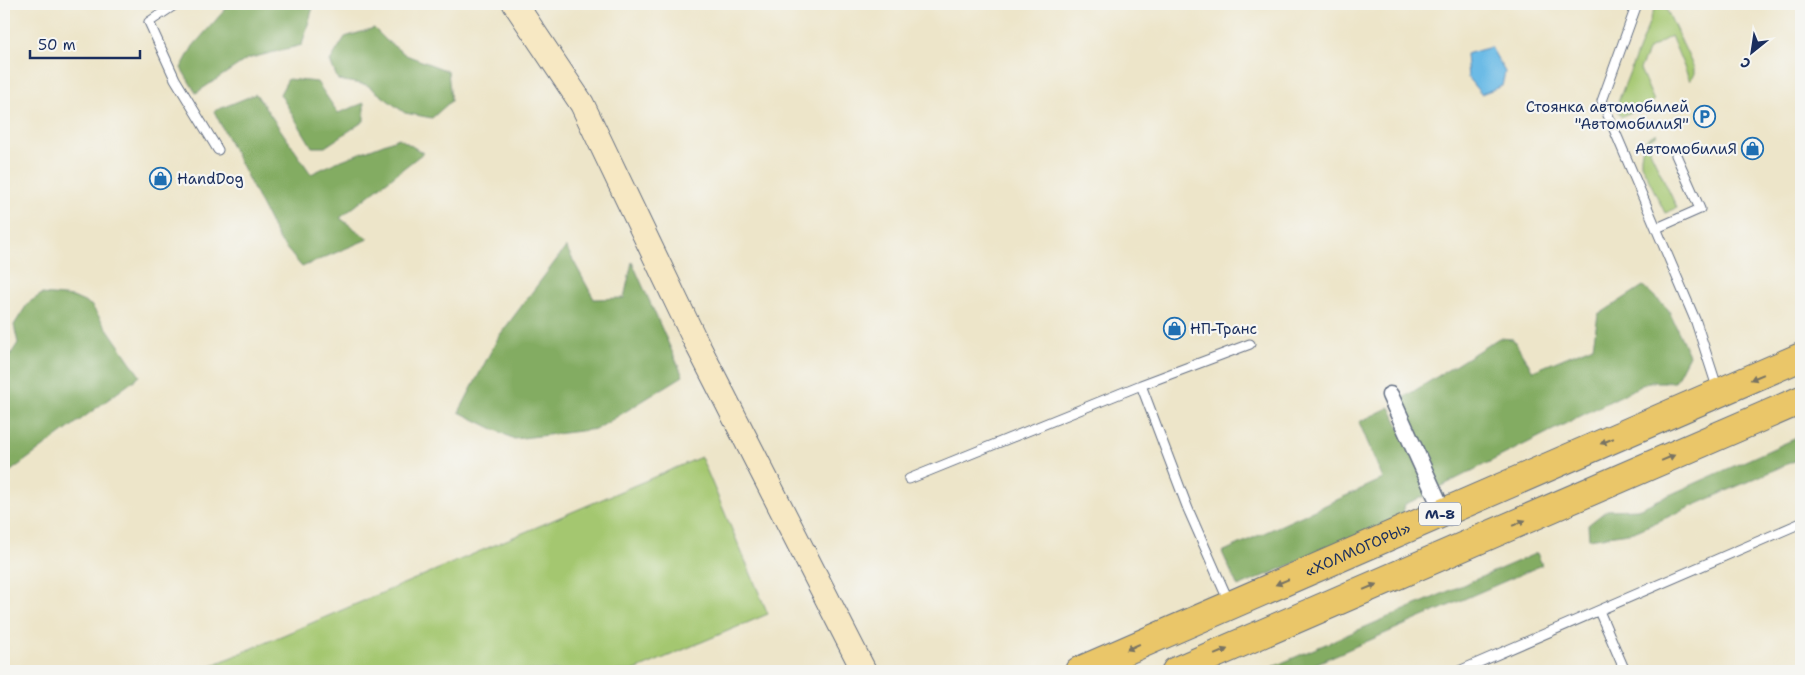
<svg xmlns="http://www.w3.org/2000/svg" width="1805" height="675" font-family="'Shantell Sans',sans-serif">
<rect width="100%" height="100%" fill="#f6f6f2"/>
<filter id="ink" filterUnits="userSpaceOnUse"><feTurbulence type="fractalNoise" baseFrequency=".02" numOctaves="2"/><feDisplacementMap in="SourceGraphic" scale="10" xChannelSelector="R" yChannelSelector="G"/><feConvolveMatrix kernelMatrix="1 2 1 2 8 2 1 2 1" color-interpolation-filters="sRGB"/></filter>
<filter id="wash" filterUnits="userSpaceOnUse"><feTurbulence type="fractalNoise" baseFrequency=".0096" numOctaves="4" result="noise"/><feDisplacementMap in="SourceGraphic" scale="20" xChannelSelector="R" yChannelSelector="G"/><feGaussianBlur stdDeviation="1.12" result="paint"/><feColorMatrix in="noise" values="0 0 0 0 0 0 0 0 0 0 0 0 0 0 0 0 0 1.4 0 .05"/><feComposite in="paint" operator="in"/></filter>
<g filter="url(#wash)">
<rect width="100%" height="100%" fill="#ede5c9"/>
<path fill="#a4c770" stroke="#607b67" d="M1651 4H1664L1694 68V74L1690 81 1671 36 1649 49 1640 69 1654 101 1621 117 1616 107 1654 10Z
M1656 133 1657 134 1646 142 1677 208 1665 213 1641 164V156L1644 141Z
M701 457 768 614 633 671H199Z"/>
<path fill="#83ac62" stroke="#4f6e60" d="M230 4H314L302 45 247 59 196 93 181 68 193 46Z
M374 28 387 41 406 55 448 71 451 101 432 118 405 113 367 85 338 80 330 61 345 37Z
M288 79 317 82 338 113 364 103V121L325 147H312L280 94Z
M256 94 311 174 334 163 399 138 423 153 340 218 368 239 302 267 279 240 214 111Z
M566 247 594 299 624 298 632 262 683 376 597 429 514 439 459 412 499 336Z
M1643 286 1668 309 1689 355 1675 382H1648L1438 488 1398 401 1499 338 1513 339 1533 371 1593 346 1598 315Z
M42 294 73 297 91 305 140 376 4 476V373L5 363 18 343 14 325 28 303Z
M1390 407 1430 494 1405 504 1402 518 1238 587 1222 552 1383 479 1359 422Z
M1801 436V458L1634 532 1589 539 1588 525 1607 510 1638 509Z
M1537 553 1542 565 1299 671H1263Z"/>
<path fill="#6cbbe6" stroke="#4475a2" d="M1491 47 1505 72 1502 86 1481 94 1468 78 1466 54Z"/>
</g>
<g filter="url(#ink)">
<g fill="none" stroke-linecap="round" stroke-linejoin="round">
<defs>
<path id="lane" d="M176 4 149 22 175 79 218 150
M1637 4 1602 101 1696 322 1718 390
M1657 228 1700 209 1676 155
M1141 385 1188 509 1229 602
M909 479 1141 385 1250 344
M1599 611 1625 671
M1459 671 1801 523"/>
<path id="street" d="M1390 395 1443 512"/>
<path id="secondary" d="M515 4 582 104 694 338 864 671"/>
<g id="highway">
<path id="s1" d="M1079 671 1801 357"/>
<path d="M1176 671 1801 400"/>
</g>
</defs>
<use href="#lane" stroke="#646f83" stroke-width="11"/>
<use href="#street" stroke="#646f83" stroke-width="19"/>
<use href="#secondary" stroke="#646f83" stroke-width="26"/>
<use href="#highway" stroke="#646f83" stroke-width="30"/>
<use href="#lane" stroke="#fff" stroke-width="9"/>
<use href="#street" stroke="#fff" stroke-width="16"/>
<use href="#secondary" stroke="#f7e8c3" stroke-width="24"/>
<use href="#highway" stroke="#eac669" stroke-width="28"/>
</g>
<defs><path id="oneway-solid" d="M-6-.8H1V-3.2L6.5 0L1 3.2V.8H-6Z" transform="scale(1.25)"/></defs>
<g fill="#787363">
<use href="#oneway-solid" transform="translate(1757 377) rotate(157)"/>
<use href="#oneway-solid" transform="translate(1607 441) rotate(157)"/>
<use href="#oneway-solid" transform="translate(1668 458) rotate(-23)"/>
<use href="#oneway-solid" transform="translate(1519 523) rotate(-23)"/>
<use href="#oneway-solid" transform="translate(1282 582) rotate(157)"/>
<use href="#oneway-solid" transform="translate(1370 587) rotate(-23)"/>
<use href="#oneway-solid" transform="translate(1133 647) rotate(156)"/>
<use href="#oneway-solid" transform="translate(1221 652) rotate(-23)"/>
</g>
</g>
<defs>
<symbol id="parking-ring" viewBox="-11 -11 22 22"><circle r="9.5" fill="#f6f6f2" stroke="#1f6fb2" stroke-width="1.5"/><path d="M-3.5-5.5H1a3.5 3.5 0 0 1 0 7H-1V5.5H-3.5ZM-1-3.4V-.6H.8a1.4 1.4 0 0 0 0-2.8Z" fill="#1f6fb2"/></symbol>
<symbol id="shop-ring" viewBox="-11 -11 22 22"><circle r="9.5" fill="#f6f6f2" stroke="#1f6fb2" stroke-width="1.5"/><path d="M-5-2.5h2.3a2.7 3.5 0 0 1 5.4 0H5L5.5 6h-11ZM-1.5-2.5h3a1.5 2.3 0 0 0-3 0Z" fill="#1f6fb2"/></symbol>
</defs>
<g fill-rule="evenodd">
<use href="#parking-ring" x="1692" y="104" width="25" height="25"/>
<use href="#shop-ring" x="1740" y="136" width="25" height="25"/>
<use href="#shop-ring" x="148" y="166" width="25" height="25"/>
<use href="#shop-ring" x="1162" y="316" width="25" height="25"/>
</g>
<g text-anchor="middle" dominant-baseline="central" stroke-width="4.5" stroke-linejoin="round" paint-order="stroke">
<rect fill="#f6f6f2" stroke="#5d6b8a" stroke-width="1" x="1419" y="502.5" width="42" height="23" rx="4"/>
<g font-size="14" font-weight="bold" fill="#1b2f5e">
<text x="1440" y="514">М-8</text>
</g>
<g font-size="15" fill="#1b2f5e" stroke="#f6f6f2" text-anchor="end">
<text x="1689" y="107">Стоянка автомобилей<tspan x="1689" dy="17">"АвтомобилиЯ"</tspan></text>
<text x="1737" y="149">АвтомобилиЯ</text>
<text x="177" y="179" text-anchor="start">HandDog</text>
<text x="1190" y="329" text-anchor="start">НП-Транс</text>
</g>
<g font-size="15" fill="#1b2f5e" stroke="#f6f6f2">
<text stroke="none"><textPath href="#s1" startOffset="304">«ХОЛМОГОРЫ»</textPath></text>
</g>
</g>
<rect width="1805" height="675" fill="none" stroke="#f6f6f2" stroke-width="20"/>
<g transform="translate(1752 52) rotate(210)" stroke="#f6f6f2" stroke-width="4" paint-order="stroke">
<path d="M0-4L9 19L0 12L-9 19Z" fill="#1b2f5e"/>
<text y="-8" font-size="14" font-weight="bold" text-anchor="middle" fill="#1b2f5e">С</text>
</g>
<path d="M30 50v8h110v-8" fill="none" stroke="#1b2f5e" stroke-width="2.5"/>
<text x="38" y="50" font-size="15" fill="#1b2f5e" stroke="#f6f6f2" stroke-width="4" paint-order="stroke">50 m</text>
</svg>
